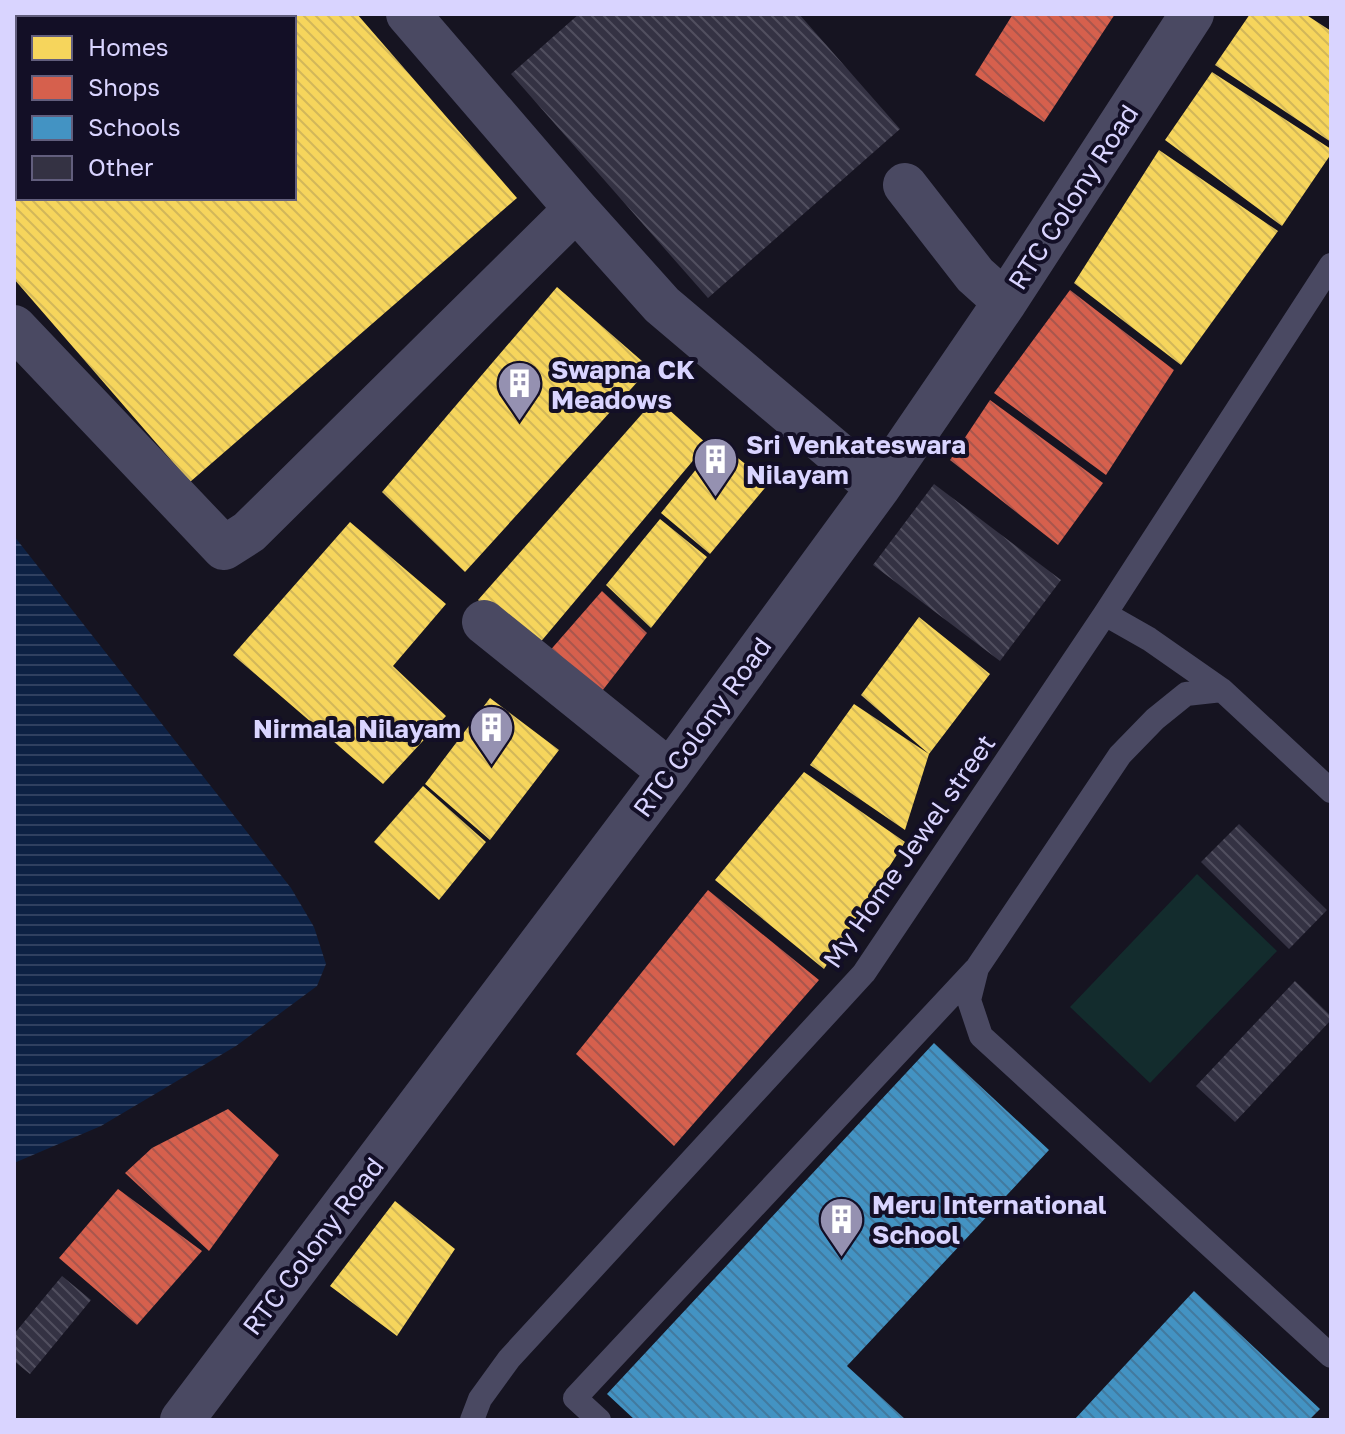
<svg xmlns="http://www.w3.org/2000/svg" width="1345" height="1434" font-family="'Golos Text',sans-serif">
<defs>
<pattern id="water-rules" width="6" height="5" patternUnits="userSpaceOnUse" patternTransform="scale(2)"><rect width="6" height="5" fill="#0d2144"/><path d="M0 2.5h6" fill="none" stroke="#304060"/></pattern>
<pattern id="homes-back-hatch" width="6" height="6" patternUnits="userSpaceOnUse" patternTransform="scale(2)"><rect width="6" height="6" fill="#f6d55c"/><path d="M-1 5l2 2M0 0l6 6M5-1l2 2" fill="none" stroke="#d2b759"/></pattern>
<pattern id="shops-back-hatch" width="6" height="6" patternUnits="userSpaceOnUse" patternTransform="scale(2)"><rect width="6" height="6" fill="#d6604d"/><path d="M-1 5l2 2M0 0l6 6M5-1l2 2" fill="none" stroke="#a9564d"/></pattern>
<pattern id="schools-back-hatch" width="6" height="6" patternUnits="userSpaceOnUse" patternTransform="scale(2)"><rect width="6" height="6" fill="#4393c3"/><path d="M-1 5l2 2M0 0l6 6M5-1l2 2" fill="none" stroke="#427a9f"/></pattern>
<pattern id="building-back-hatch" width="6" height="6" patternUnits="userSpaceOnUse" patternTransform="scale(2)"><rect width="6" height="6" fill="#343243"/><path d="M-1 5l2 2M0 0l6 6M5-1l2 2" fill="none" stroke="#514f5f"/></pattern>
</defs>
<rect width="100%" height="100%" fill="#161421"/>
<path fill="#132c2d" d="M1197 874 1277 951 1150 1083 1070 1007Z"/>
<path fill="url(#water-rules)" d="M14 536 291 888 314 927 326 964 317 986 236 1046 101 1126 14 1163Z"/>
<path fill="url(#homes-back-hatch)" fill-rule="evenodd" d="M14 14H357L517 198 190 482 14 279ZM18 18H294V198H18Z
M1250 14H1305L1331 31V142L1215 65Z
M1212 72 1331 149V154L1282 226 1165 140Z
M1159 150 1278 231 1181 365 1074 283Z
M557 287 650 368 465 572 382 492Z
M656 398 707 444 533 651 478 600Z
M718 442 769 483 710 554 661 513Z
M660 519 707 557 651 628 606 585Z
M350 522 446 604 393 666 446 716 383 784 233 655Z
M919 617 990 674 929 754 905 830 810 765 854 704 929 754 861 695Z
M490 698 559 750 490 840 425 784Z
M804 772 905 842 824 969 715 880Z
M423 786 486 842 439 900 374 842Z
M395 1201 455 1249 397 1336 330 1286Z"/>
<path fill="url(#shops-back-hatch)" d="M1013 14H1115L1044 122 975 75Z
M1070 290 1174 370 1106 475 994 393Z
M990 400 1103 483 1058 545 950 460Z
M602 591 647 633 599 695 547 654Z
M708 890 819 980 674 1146 576 1054Z
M228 1109 279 1155 209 1251 125 1173 152 1148Z
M118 1189 202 1251 137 1325 59 1258Z"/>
<path fill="url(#schools-back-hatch)" d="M934 1043 1049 1150 847 1366 906 1420H635L607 1394Z
M1194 1291 1320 1409 1309 1420H1074Z"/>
<path fill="url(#building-back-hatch)" d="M579 14H799L900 129 708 298 511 74Z
M934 484 1061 580 1000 661 873 565Z
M1239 824 1327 910 1289 949 1201 862Z
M1295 981 1331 1016V1020L1235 1122 1196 1086Z
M62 1276 91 1300 30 1374 14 1361V1334Z"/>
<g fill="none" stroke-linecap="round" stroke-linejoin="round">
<path stroke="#4a4962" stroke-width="24" d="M1105 614 1149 639 1222 690
M1331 791 1222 690 1186 694 1155 719 1120 755 977 968 969 1000 981 1036 1331 1356
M472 1420 480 1399 509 1359 864 973 1105 614 1331 265
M599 1420 575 1398 975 970"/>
<path stroke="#4a4962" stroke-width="44" d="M408 14 576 209 662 305 878 488
M905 185 975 275 1005 302
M14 327 224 548 249 532 576 209
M484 622 670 772
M182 1420 670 772 878 488 1005 302 1192 14"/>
</g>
<defs>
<symbol id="building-pin" viewBox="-11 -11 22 30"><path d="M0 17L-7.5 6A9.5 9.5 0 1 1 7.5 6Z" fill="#9591b1" stroke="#130f26"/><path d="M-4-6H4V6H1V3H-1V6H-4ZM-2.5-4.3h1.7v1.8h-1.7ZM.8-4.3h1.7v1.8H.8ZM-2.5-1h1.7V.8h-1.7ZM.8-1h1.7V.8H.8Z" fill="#fff"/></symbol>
</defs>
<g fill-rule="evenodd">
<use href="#building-pin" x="494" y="358" width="51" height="69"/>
<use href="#building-pin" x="690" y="434" width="51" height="69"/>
<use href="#building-pin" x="466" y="702" width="51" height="69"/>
<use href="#building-pin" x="816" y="1194" width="51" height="69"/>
</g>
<g text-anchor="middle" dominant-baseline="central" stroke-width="8" stroke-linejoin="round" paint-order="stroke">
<g font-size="26" fill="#d9d4ff" stroke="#130f26">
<text transform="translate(1073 197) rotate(-57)">RTC Colony Road</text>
<text transform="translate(702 727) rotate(-54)">RTC Colony Road</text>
<text transform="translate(909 851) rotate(-55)">My Home Jewel street</text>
<text transform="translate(313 1246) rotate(-53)">RTC Colony Road</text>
</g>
<g font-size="26" font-weight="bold" fill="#d9d4ff" stroke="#130f26" text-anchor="start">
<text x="551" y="369">Swapna CK<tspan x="551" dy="30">Meadows</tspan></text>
<text x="746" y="444">Sri Venkateswara<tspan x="746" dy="30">Nilayam</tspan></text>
<text x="461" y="728" text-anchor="end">Nirmala Nilayam</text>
<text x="872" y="1204">Meru International<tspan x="872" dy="30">School</tspan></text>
</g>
</g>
<rect width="1345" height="1434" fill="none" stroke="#d9d4ff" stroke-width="32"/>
<rect x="16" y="16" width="280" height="184" fill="#130f26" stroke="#625e7d" stroke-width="2"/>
<rect x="32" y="36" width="40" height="24" fill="#f6d55c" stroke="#625e7d" stroke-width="2"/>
<text x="88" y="56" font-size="24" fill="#d9d4ff">Homes</text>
<rect x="32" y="76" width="40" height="24" fill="#d6604d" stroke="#625e7d" stroke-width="2"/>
<text x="88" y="96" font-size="24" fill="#d9d4ff">Shops</text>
<rect x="32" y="116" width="40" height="24" fill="#4393c3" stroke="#625e7d" stroke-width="2"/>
<text x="88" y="136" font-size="24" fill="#d9d4ff">Schools</text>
<rect x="32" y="156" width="40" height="24" fill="#343243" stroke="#625e7d" stroke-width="2"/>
<text x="88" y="176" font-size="24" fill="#d9d4ff">Other</text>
</svg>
